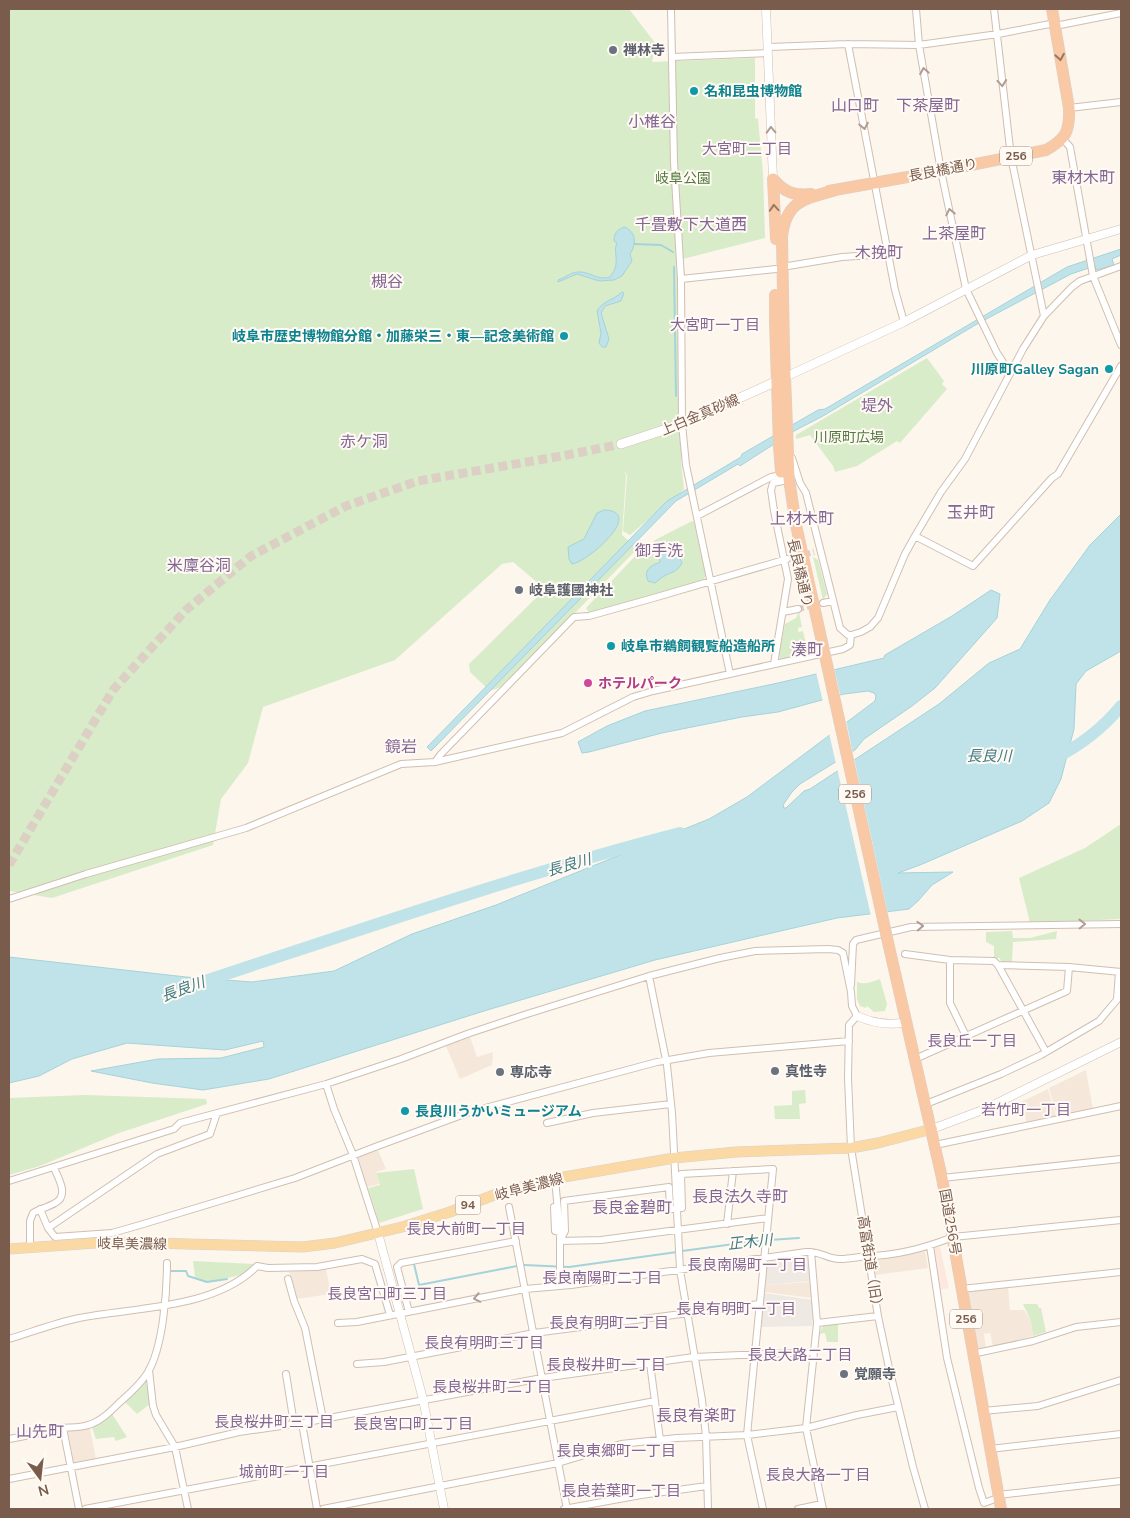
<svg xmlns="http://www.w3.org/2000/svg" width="1130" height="1518" font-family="'Nunito Sans','Noto Sans JP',sans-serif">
<rect width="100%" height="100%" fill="#fdf6ec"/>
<path fill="#f5e8da" d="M470 1037 477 1057 493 1052 492 1065 460 1079 446 1046Z
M1086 1070 1093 1109 1057 1117 1049 1088Z
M1048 1089 1056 1117 1027 1123 1021 1102Z
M378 1150 386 1169 376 1172 379 1184 367 1187 358 1157Z
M925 1251 928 1268 875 1275 873 1261Z
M326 1269 331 1294 296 1299 289 1272Z
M811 1282 812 1298 765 1292V1285Z
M1008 1287 1010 1310H1024L1031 1321 1033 1336 993 1347 990 1333 984 1334 986 1348 975 1351 965 1292Z
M90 1428 96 1459 74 1463 68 1431Z"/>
<path fill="#fde8e0" d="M940 1247 949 1288 938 1290 931 1249Z"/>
<path fill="#efe9e4" d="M807 1256 811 1281 765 1285 766 1262Z
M764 1293 813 1300 812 1326 761 1327Z"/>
<path fill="#d8ecc9" d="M9 9H629L656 44 652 62 755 58V118L758 119 763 173 765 238 679 260 681 279V462L684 489 630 535 623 531 627 476 624 470 626 476 622 535 635 546V551L504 686 490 691 470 672 469 664 538 596V583L513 562 502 564 395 660 263 707 248 763 221 799 213 845 52 898 9 891Z
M927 358 944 381 942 384 947 389 900 443 897 441 857 466 835 472 833 466 810 435 796 439V435Z
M692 521 694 522 706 576 703 580 589 613 586 608 640 551 655 540Z
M813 557 818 560 827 594 823 600Z
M799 612 802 627 798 628V632L803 631 807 648 801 650 802 656 783 660 780 659 779 654 785 624 796 618Z
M1121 824V919L1030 923 1019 878 1085 848Z
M1012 931 1013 938H1030L1057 931 1056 939 1013 942 1012 962H1001L1000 958H994V946L986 942V932Z
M880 979 887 1004 885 1011 874 1012 867 1006 866 1008 860 1006 857 999V982C866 985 871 982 880 979Z
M805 1090 806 1103 799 1104 800 1119H775L774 1106 792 1105V1091Z
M85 1095 206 1099 207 1104 119 1133 40 1166 9 1175V1098Z
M414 1169 423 1209 379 1223 368 1188 380 1185 376 1173Z
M193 1261 254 1264 246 1274 208 1282 195 1277Z
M1023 1304H1037L1039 1308H1041L1046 1332 1033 1336 1031 1321Z
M838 1324V1342H827L825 1333 819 1334 823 1326Z
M146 1381 150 1404 137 1414 125 1402Z
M112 1414 127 1437 116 1441 114 1437 96 1439 92 1427Z"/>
<path fill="#bfe3e8" stroke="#a5d3da" d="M624 227C636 231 637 244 630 254L632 261 622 276 614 280 599 281 577 274 558 282V280C565 278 571 272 578 272 589 271 598 281 610 277 622 262 612 254 617 243L614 241C614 233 617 230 624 227Z
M1121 249V255L1112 259 1114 265 1096 270 1095 266 1071 274 977 324 823 416 796 430 740 466 738 464 676 501 431 751 427 747 667 501 741 457 742 454 818 410 825 409 1067 267Z
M622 292 624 293 621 301 605 306 601 313 609 339 606 347H602L599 343 601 333 597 311C602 301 614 300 622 292Z
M604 510C646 511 588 562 572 564L569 559 568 547 584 539 597 513Z
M1121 514V651L1086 671 1076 684 1074 729 1061 779 1049 803 1022 821 920 865 898 873 953 872 932 885 918 901 909 909 837 918 655 960 484 1011 269 1079 203 1090 152 1083 91 1071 158 1059 221 1058 264 1047 263 1041 225 1050 127 1043 72 1059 39 1076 9 1083V957L186 977 252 982 334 971 412 934 496 905 709 819 747 797 875 701 876 696 874 693 868 691 844 694 778 712 742 717 662 733 589 752 582 753 578 742 607 726 645 711 778 683 884 658 885 655 952 616 991 590 1000 594 997 618 935 688 912 706 864 739 855 750 800 784 792 792 783 805 784 808H786L804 791 810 789 939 704 989 663 1020 649 1050 600 1090 545Z
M675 547 680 550 679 556 682 563C678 571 673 572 666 575 662 577 659 580 655 583L648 581C643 569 651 566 660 562 658 549 664 550 675 547Z"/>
<path fill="#fdf6ec" d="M834 668 841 698 823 702 816 672Z
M846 720 853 754 836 764 829 733Z
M854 758 888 914 871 916 837 768Z"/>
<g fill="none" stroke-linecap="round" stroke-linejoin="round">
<path stroke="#a5d3da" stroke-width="2" d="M634 244 661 245 673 252
M674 267 676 396
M769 1240 799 1238
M682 1251 764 1240
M414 1264 419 1285 517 1266
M524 1265 569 1267 677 1252
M171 1271H186L188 1276 207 1282 227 1279"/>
<path stroke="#bfe3e8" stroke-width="12" d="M1053 759C1080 746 1102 729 1121 706
M196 984C357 931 517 875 680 833"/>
<path stroke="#dcd0c4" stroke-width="6" stroke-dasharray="6 3" stroke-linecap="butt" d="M787 559 814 552
M798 609 815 605"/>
<path stroke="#dcd0c4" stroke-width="9" stroke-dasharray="9 4.5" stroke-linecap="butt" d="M9 865 113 690 186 610 251 556 346 506 418 481 567 455 621 444"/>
<defs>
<path id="minor" d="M671 9 674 162 681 279 682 424 686 465 730 674
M916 9 919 45 941 171 966 289 997 353 1010 373
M994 9 1011 157 1044 316
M1055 26 1121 13
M848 44 895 290 904 322
M769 47 848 44 919 45 998 34 1055 23
M672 57 768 53
M1069 108 1121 102
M1063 139 1070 147 1093 276 1121 345
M782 267 842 257 889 254
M681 279 776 269
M792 458 800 483 806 493 840 628 848 635H851L861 632 870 627 878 618 905 554 915 536 941 492 965 459 1023 349 1044 316 1072 287 1080 281 1121 266
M697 516 771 477 782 475
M915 536 973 566 1052 478 1058 474 1121 366
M823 603 833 601
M783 612 798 609
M774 664 788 579 774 511 771 490 773 483 783 481
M435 762 441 754 574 617 589 616 650 599 787 559
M9 899 86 874 246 828 401 764 435 762 562 733 633 697 653 691 843 649 850 645 851 635
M905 954 950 960 994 961 998 965 1069 967 1121 972
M950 960V1003L966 1036
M998 965 1046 1052
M649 976 667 1065 672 1113 680 1270 702 1400 706 1436 708 1509
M851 985 853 944 856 940 911 927 1121 924
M1117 999 1119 972
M915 1059 1067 991 1069 967
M326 1084 334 1109 353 1155 378 1233
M926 1104 1001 1074 1041 1055 1099 1021 1121 995
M547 1123 593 1113 671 1104
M935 1145 1121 1106
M942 1178 1121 1159
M555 1179 560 1232V1285
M9 1181 174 1129 180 1123 326 1084 401 1059 467 1034 527 1014 649 976 720 958 755 951 828 949 838 950 843 953 851 992 852 1006 857 1016 849 1025 848 1078 851 1148 878 1316 889 1368 913 1467 925 1509
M509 1207 567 1509
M554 1207 555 1231 560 1232
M40 1209 48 1228 55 1237 112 1233 140 1225 295 1178 375 1147 470 1112 657 1062 709 1053 849 1041
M727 1224 733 1171
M48 1228 157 1154 210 1134 217 1113
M560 1241 565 1231 564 1201 669 1187 670 1209 682 1208 681 1174 773 1169 747 1435 763 1509
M560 1241 601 1240 768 1218
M930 1246 947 1358 979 1488 984 1503 998 1498
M30 1247V1221L33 1213C40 1209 48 1207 55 1203 69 1196 59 1179 54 1168
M811 1252 817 1323 806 1428 823 1509
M288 1279 294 1301 305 1328 323 1419
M961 1289 1121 1272
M409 1312 397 1267 401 1263 516 1241
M338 1323 357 1322 525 1289 571 1285 806 1252C822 1251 826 1259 840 1259 849 1259 858 1257 867 1256 896 1256 925 1248 953 1237L1121 1220
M817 1323 878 1316
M9 1339C32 1332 55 1323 79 1318 135 1307 215 1309 257 1266L268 1268 317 1267 362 1259 375 1264 390 1315
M972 1354 1033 1341 1076 1327 1121 1322
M650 1363 660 1440
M357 1364 384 1362 534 1333 759 1304
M149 1370 153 1406 156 1415 175 1447 188 1509
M286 1374 294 1424
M983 1411 1038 1406 1121 1380
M302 1423 317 1509
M63 1428 79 1509
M9 1439C26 1436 44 1432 61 1428 70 1427 80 1428 88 1425 100 1422 111 1411 119 1403 129 1394 141 1384 148 1372 163 1347 167 1292 167 1263
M990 1449 1121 1434
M9 1479 175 1447 239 1432 302 1423 542 1378 694 1357 814 1352
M998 1495 1121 1481
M85 1509 655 1401
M323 1509 558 1463 621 1444 677 1438 747 1435 806 1428 857 1415 898 1407
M564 1509 641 1495 707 1486
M798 1509 822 1504"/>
<path id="tertiary" d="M766 9 773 179
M781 379 904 322 1032 255 1121 229
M857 1016C873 1023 889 1026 906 1022
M932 1129 985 1109 1121 1042
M378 1233 423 1399 444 1509"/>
<path id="secondary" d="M621 444 682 424 777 381"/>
<path id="primary" d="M9 1249 110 1242 303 1247 335 1243 402 1227 450 1212 494 1195 532 1184 564 1177 674 1158 736 1152 851 1148 878 1143 932 1129"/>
<path id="trunk" d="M773 179 776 239
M773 179C784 192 794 196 811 194
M829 191 941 171 1046 150C1066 139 1070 131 1069 108L1052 9
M775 295V320L779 446 781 472
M824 651 796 525 789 479 784 351 782 237C786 200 805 199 836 190
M887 938 942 1178 1001 1509"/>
</defs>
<use href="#minor" stroke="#d1beb0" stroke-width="8"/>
<use href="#tertiary" stroke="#d1beb0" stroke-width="9"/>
<use href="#secondary" stroke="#d6c0b0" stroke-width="10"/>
<use href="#primary" stroke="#dad1cd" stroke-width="11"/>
<use href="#trunk" stroke="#dad1cd" stroke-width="12"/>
<use href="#minor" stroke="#fff" stroke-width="6"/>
<use href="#tertiary" stroke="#fff" stroke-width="8"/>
<use href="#secondary" stroke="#fff" stroke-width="9"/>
<use href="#primary" stroke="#fbd9a5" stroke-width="10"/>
<use href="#trunk" stroke="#f9c8a4" stroke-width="11"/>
<defs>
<path id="trunk-bridge" d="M824 651 887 938"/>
</defs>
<use href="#trunk-bridge" stroke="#dad1cd" stroke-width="12" stroke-linecap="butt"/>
<use href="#trunk-bridge" stroke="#f9c8a4" stroke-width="11"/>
</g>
<defs><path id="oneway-chevron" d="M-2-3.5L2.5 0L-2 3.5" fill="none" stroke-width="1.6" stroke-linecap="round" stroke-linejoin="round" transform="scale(1.25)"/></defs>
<g stroke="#9a7763">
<use href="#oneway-chevron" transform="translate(1060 57) rotate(81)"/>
<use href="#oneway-chevron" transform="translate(774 208) rotate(-94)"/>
</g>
<g stroke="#af9d94">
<use href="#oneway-chevron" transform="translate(924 71) rotate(-100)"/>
<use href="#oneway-chevron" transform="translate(1002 83) rotate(85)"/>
<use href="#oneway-chevron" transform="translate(864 126) rotate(79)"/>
<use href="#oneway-chevron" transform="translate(771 130) rotate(-92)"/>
<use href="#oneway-chevron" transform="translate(950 212) rotate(-102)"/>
<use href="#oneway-chevron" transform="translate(1082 924) rotate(-1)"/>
<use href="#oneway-chevron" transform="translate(920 926) rotate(-2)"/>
<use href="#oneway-chevron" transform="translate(477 1298) rotate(169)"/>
</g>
<g fill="#6b7280" stroke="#fffaf3" stroke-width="2">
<circle cx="613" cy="50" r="5"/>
<circle cx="519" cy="590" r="5"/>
<circle cx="775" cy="1071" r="5"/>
<circle cx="500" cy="1072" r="5"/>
<circle cx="844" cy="1374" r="5"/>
</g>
<g fill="#0f9aa8" stroke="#fffaf3" stroke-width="2">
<circle cx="694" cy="91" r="5"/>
<circle cx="564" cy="336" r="5"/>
<circle cx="1109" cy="369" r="5"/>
<circle cx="611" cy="646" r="5"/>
<circle cx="405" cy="1111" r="5"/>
</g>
<circle fill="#d1479c" stroke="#fffaf3" stroke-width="2" cx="588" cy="683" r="5"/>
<g text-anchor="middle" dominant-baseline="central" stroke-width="4" stroke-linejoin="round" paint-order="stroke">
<g fill="#fffaf3" stroke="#a28b7f" stroke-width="1">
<rect x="1000" y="146.5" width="32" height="19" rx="4"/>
<rect x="839" y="784.5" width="32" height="19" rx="4"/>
<rect x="455.5" y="1195.5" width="25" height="19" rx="4"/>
<rect x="950" y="1309.5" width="32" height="19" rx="4"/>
</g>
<g font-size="12" font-weight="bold" fill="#7a5c4d">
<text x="1016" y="156">256</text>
<text x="855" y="794">256</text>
<text x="468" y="1205">94</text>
<text x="966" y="1319">256</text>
</g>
<g font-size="14" font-weight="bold" fill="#5b616d" stroke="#fffaf3" text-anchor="start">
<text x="623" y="50">禅林寺</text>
<text x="529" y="590">岐阜護國神社</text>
<text x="785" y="1071">真性寺</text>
<text x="510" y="1072">専応寺</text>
<text x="854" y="1374">覚願寺</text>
</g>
<g font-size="14" font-weight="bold" fill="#0d838f" stroke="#fffaf3" text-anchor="start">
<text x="704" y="91">名和昆虫博物館</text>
<text x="554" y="336" text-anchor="end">岐阜市歴史博物館分館・加藤栄三・東―記念美術館</text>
<text x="1099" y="369" text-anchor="end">川原町Galley Sagan</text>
<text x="621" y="646">岐阜市鵜飼観覧船造船所</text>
<text x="415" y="1111">長良川うかいミュージアム</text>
</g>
<g font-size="14" fill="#7a5c4d" stroke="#fffaf3">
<text transform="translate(943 170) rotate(-11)">長良橋通り</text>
<text transform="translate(700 415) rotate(-23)">上白金真砂線</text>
<text transform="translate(800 573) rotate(77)">長良橋通り</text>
<text transform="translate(529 1187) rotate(-15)">岐阜美濃線</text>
<text transform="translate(950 1222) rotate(80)">国道256号</text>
<text transform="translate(132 1244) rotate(1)">岐阜美濃線</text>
<text transform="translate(870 1264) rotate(81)">高富街道（旧）</text>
</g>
<g font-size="14" fill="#537a41" stroke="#fffaf3">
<text x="683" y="178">岐阜公園</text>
<text x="849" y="437">川原町広場</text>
</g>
<g font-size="14" font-weight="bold" fill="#b23c85" stroke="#fffaf3" text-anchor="start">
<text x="598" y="683">ホテルパーク</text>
</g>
<g font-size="15" fill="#846695" stroke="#fffaf3">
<text x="747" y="149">大宮町二丁目</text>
<text x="715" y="325">大宮町一丁目</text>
<text x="972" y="1041">長良丘一丁目</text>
<text x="1026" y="1110">若竹町一丁目</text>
<text x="466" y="1229">長良大前町一丁目</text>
<text x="747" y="1265">長良南陽町一丁目</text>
<text x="602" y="1278">長良南陽町二丁目</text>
<text x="387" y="1294">長良宮口町三丁目</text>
<text x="736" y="1309">長良有明町一丁目</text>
<text x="609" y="1323">長良有明町二丁目</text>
<text x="484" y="1343">長良有明町三丁目</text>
<text x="800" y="1355">長良大路二丁目</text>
<text x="606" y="1365">長良桜井町一丁目</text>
<text x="492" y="1387">長良桜井町二丁目</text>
<text x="274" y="1422">長良桜井町三丁目</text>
<text x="413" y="1424">長良宮口町二丁目</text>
<text x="616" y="1451">長良東郷町一丁目</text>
<text x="284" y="1472">城前町一丁目</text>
<text x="818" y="1475">長良大路一丁目</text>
<text x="621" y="1491">長良若葉町一丁目</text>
</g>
<g font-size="15" font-style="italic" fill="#437c86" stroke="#fffaf3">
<text x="989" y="756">長良川</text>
<text transform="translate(569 865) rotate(-16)">長良川</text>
<text transform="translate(183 989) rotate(-20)">長良川</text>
<text transform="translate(750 1242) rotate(-6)">正木川</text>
</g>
<g font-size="16" fill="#846695" stroke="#fffaf3">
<text x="855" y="106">山口町</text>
<text x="928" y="106">下茶屋町</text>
<text x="652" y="122">小椎谷</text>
<text x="1083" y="178">東材木町</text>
<text x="691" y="225">千畳敷下大道西</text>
<text x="954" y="234">上茶屋町</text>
<text x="879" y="253">木挽町</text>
<text x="387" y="282">槻谷</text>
<text x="877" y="406">堤外</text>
<text x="364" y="442">赤ケ洞</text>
<text x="971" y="513">玉井町</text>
<text x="802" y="519">上材木町</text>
<text x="659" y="551">御手洗</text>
<text x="199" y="566">米廩谷洞</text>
<text x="807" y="650">湊町</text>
<text x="401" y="747">鏡岩</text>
<text x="740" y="1197">長良法久寺町</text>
<text x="632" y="1208">長良金碧町</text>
<text x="696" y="1416">長良有楽町</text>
<text x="40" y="1432">山先町</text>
</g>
</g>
<rect width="1130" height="1518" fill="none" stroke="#7a5c4d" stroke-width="20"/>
<g transform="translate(40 1478) rotate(165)" stroke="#fffaf3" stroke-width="4" paint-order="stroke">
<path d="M0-4L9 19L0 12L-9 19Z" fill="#7a5c4d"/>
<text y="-8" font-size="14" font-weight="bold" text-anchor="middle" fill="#7a5c4d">N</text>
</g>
</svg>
